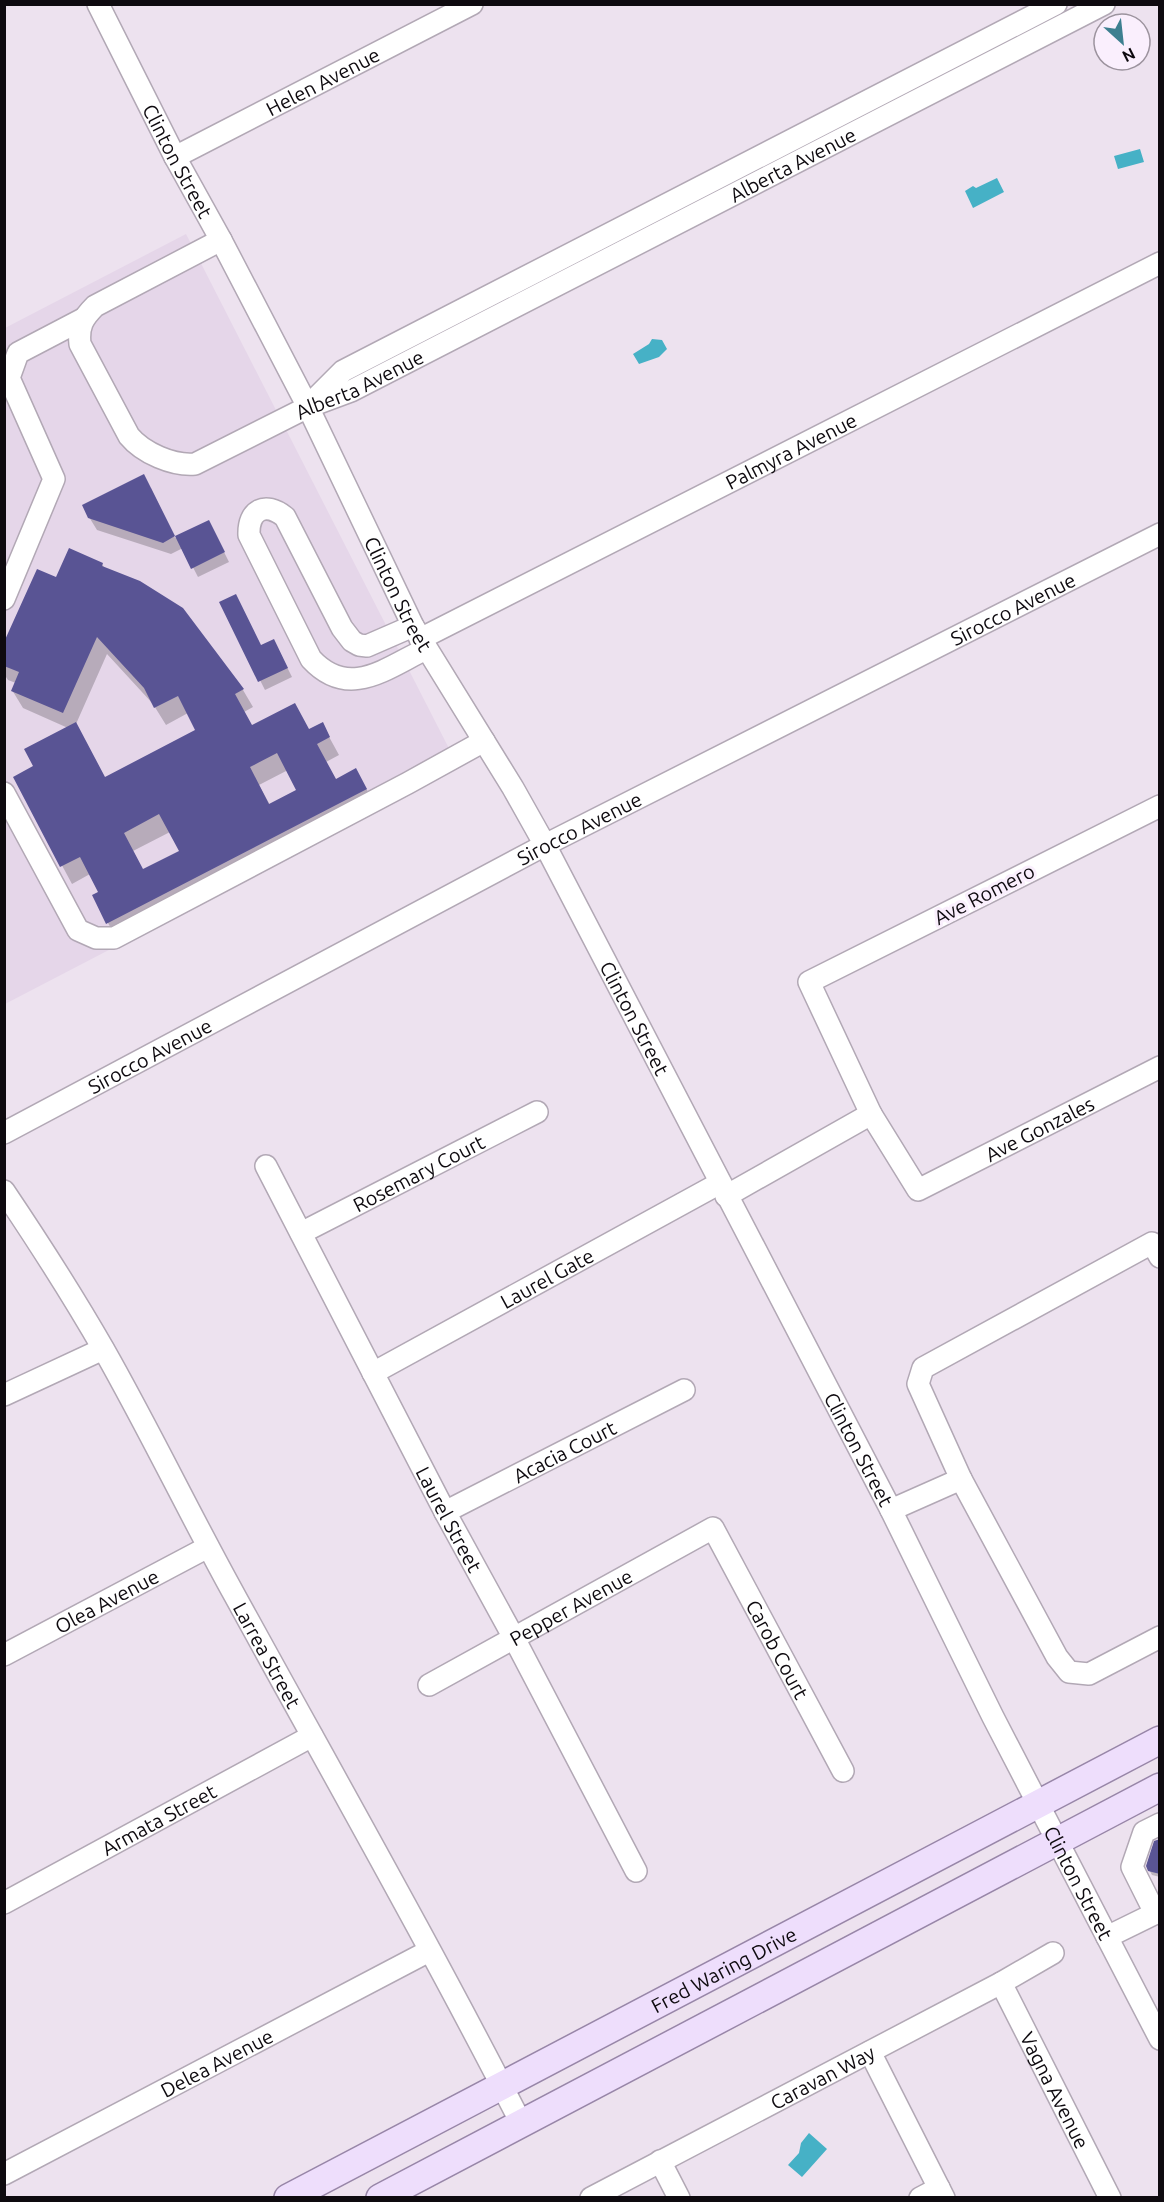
<svg xmlns="http://www.w3.org/2000/svg" width="1164" height="2202" font-family="Ubuntu,sans-serif">
<rect width="100%" height="100%" fill="#ede2ef"/>
<path fill="#e5d6e9" d="M186 234 459 768 5 1004V328Z"/>
<path fill="#46b1c6" d="M1140 149 1144 162 1118 169 1114 156Z
M997 178 1004 192 973 208 965 191 973 186 976 188Z
M652 339 662 340 667 349 659 357 639 364 633 354 649 344Z
M809 2133 827 2149 802 2177 788 2165 799 2153 801 2143Z"/>
<path fill="#0003" fill-rule="evenodd" d="M151 488 175 538 209 522 229 562 198 577 183 548 171 554 97 530 89 517Z
M102 564 105 569 182 609 243 690 253 707 244 712 252 727 309 731 322 724 339 755 326 762 336 780 366 788 376 807 118 941 108 923 100 893 90 874 72 884 15 778 35 767 68 728 23 708 12 690 16 683 8 680 4 674V646L57 579ZM107 654 153 704 166 725 188 713 197 730 105 778 76 724ZM288 770 298 790 270 805 259 785ZM170 832 181 851 143 871 133 851Z
M221 603 261 647 278 649 292 677 265 690Z
M1160 1851V1877L1152 1875 1147 1866Z"/>
<path fill="#595494" fill-rule="evenodd" d="M144 474 175 536 163 543 88 518 82 505Z
M209 520 225 552 191 569 175 536Z
M69 548 103 563 102 566 140 581 183 608 244 689 235 694 252 725 295 703 309 729 323 722 330 737 317 744 336 779 356 768 367 789 106 924 92 895 98 892 80 857 60 867 13 777 33 766 24 749 76 722 105 777 195 730 178 696 154 708 144 688 97 637 63 713 11 691 19 672 4 666V642L37 569 56 577ZM277 753 296 790 269 804 250 767ZM159 814 179 851 143 869 124 833Z
M236 594 261 645 274 639 288 668 258 682 219 602Z
M1160 1839V1874L1148 1871 1146 1866 1154 1841Z"/>
<g fill="none" stroke-linecap="round" stroke-linejoin="round">
<defs>
<g id="minor">
<path id="s1" d="M98 4 175 157 221 240 308 407 413 626 513 788 545 845 891 1510 993 1717 1160 2039"/>
<path id="s2" d="M175 157 472 4"/>
<path id="s3" d="M221 240 95 306C83 318 78 326 80 344L129 436C143 453 173 466 195 464L308 407 351 391 1104 4"/>
<path d="M312 402 343 371 1056 4"/>
<path d="M4 599 54 479 9 378 18 353 83 319"/>
<path d="M413 626 367 646 359 645 352 641 342 628 285 517C265 501 248 510 249 535L311 659C349 700 386 668 426 649"/>
<path id="s4" d="M420 639 1160 263"/>
<path d="M4 793 78 930 96 938H114L408 783 484 741"/>
<path id="s5" d="M1160 806 809 982 871 1114 918 1190 1160 1067"/>
<path id="s6" d="M4 1133 545 845 1160 534"/>
<path id="s7" d="M266 1166 445 1512 514 1638 636 1871"/>
<path id="s8" d="M4 1191C39 1243 73 1296 104 1350 150 1431 190 1515 235 1596 331 1771 430 1945 521 2123"/>
<path d="M726 1196 871 1114"/>
<path id="s9" d="M301 1233 537 1112"/>
<path id="s10" d="M373 1373 720 1183"/>
<path d="M4 1395 103 1349"/>
<path d="M961 1479 1057 1657 1069 1672 1089 1674 1160 1637"/>
<path d="M891 1510 961 1479 918 1384 923 1368 1152 1243 1160 1257"/>
<path id="s11" d="M445 1512 684 1390"/>
<path id="s12" d="M4 1655 208 1547"/>
<path id="s13" d="M429 1685 713 1528 843 1771"/>
<path id="s14" d="M4 1903 312 1736"/>
<path d="M1155 1913 1132 1867 1144 1832 1160 1824"/>
<path d="M1107 1937 1160 1911"/>
<path id="s15" d="M1001 1983 1110 2198"/>
<path d="M870 2052 944 2198"/>
<path d="M660 2161 679 2198"/>
<path id="s16" d="M4 2174 429 1951"/>
<path id="s17" d="M591 2198 1001 1983 1053 1953"/>
<path d="M920 2198 939 2188"/>
</g>
<g id="major">
<path id="s18" d="M288 2198 1160 1740"/>
<path d="M380 2198 1160 1787"/>
</g>
</defs>
<use href="#minor" stroke="#b2a8b5" stroke-width="24"/>
<use href="#major" stroke="#9886a8" stroke-width="30"/>
<use href="#minor" stroke="#fff" stroke-width="21"/>
<use href="#major" stroke="#eedefc" stroke-width="27"/>
</g>
<g text-anchor="middle" dominant-baseline="central" stroke-width="6" stroke-linejoin="round" paint-order="stroke">
<g font-size="20" fill="#0e0a0f" stroke="#faeffd">
<text stroke="none"><textPath href="#s2" startOffset="166">Helen Avenue</textPath></text>
<text stroke="none"><textPath href="#s1" startOffset="176">Clinton Street</textPath></text>
<text stroke="none"><textPath href="#s3" startOffset="1032">Alberta Avenue</textPath></text>
<text stroke="none"><textPath href="#s3" startOffset="546">Alberta Avenue</textPath></text>
<text stroke="none"><textPath href="#s4" startOffset="416">Palmyra Avenue</textPath></text>
<text stroke="none"><textPath href="#s1" startOffset="662">Clinton Street</textPath></text>
<text stroke="none"><textPath href="#s6" startOffset="1137">Sirocco Avenue</textPath></text>
<text stroke="none"><textPath href="#s6" startOffset="651">Sirocco Avenue</textPath></text>
<text transform="translate(984 894) rotate(-27)">Ave Romero</text>
<text stroke="none"><textPath href="#s1" startOffset="1148">Clinton Street</textPath></text>
<text stroke="none"><textPath href="#s6" startOffset="165">Sirocco Avenue</textPath></text>
<text stroke="none"><textPath href="#s5" startOffset="764">Ave Gonzales</textPath></text>
<text stroke="none"><textPath href="#s9" startOffset="132">Rosemary Court</textPath></text>
<text stroke="none"><textPath href="#s10" startOffset="198">Laurel Gate</textPath></text>
<text stroke="none"><textPath href="#s1" startOffset="1634">Clinton Street</textPath></text>
<text stroke="none"><textPath href="#s11" startOffset="134">Acacia Court</textPath></text>
<text stroke="none"><textPath href="#s7" startOffset="398">Laurel Street</textPath></text>
<text stroke="none"><textPath href="#s12" startOffset="116">Olea Avenue</textPath></text>
<text stroke="none"><textPath href="#s13" startOffset="162">Pepper Avenue</textPath></text>
<text stroke="none"><textPath href="#s13" startOffset="462">Carob Court</textPath></text>
<text stroke="none"><textPath href="#s8" startOffset="534">Larrea Street</textPath></text>
<text stroke="none"><textPath href="#s14" startOffset="176">Armata Street</textPath></text>
<text stroke="none"><textPath href="#s1" startOffset="2120">Clinton Street</textPath></text>
<text stroke="none"><textPath href="#s18" startOffset="492">Fred Waring Drive</textPath></text>
<text stroke="none"><textPath href="#s16" startOffset="240">Delea Avenue</textPath></text>
<text stroke="none"><textPath href="#s17" startOffset="261">Caravan Way</textPath></text>
<text stroke="none"><textPath href="#s15" startOffset="120">Vagna Avenue</textPath></text>
</g>
</g>
<rect width="1164" height="2202" fill="none" stroke="#0e0a0f" stroke-width="12"/>
<g transform="translate(1122 42) rotate(153)"><circle r="28" fill="#faeffd" stroke="#9c939e" stroke-width="1.5"/>
<path d="M0-4.5L10 22L0 15L-10 22Z" fill="#3d7f90"/>
<text y="-9" font-size="16" font-weight="bold" text-anchor="middle" fill="#0e0a0f">N</text>
</g>
</svg>
